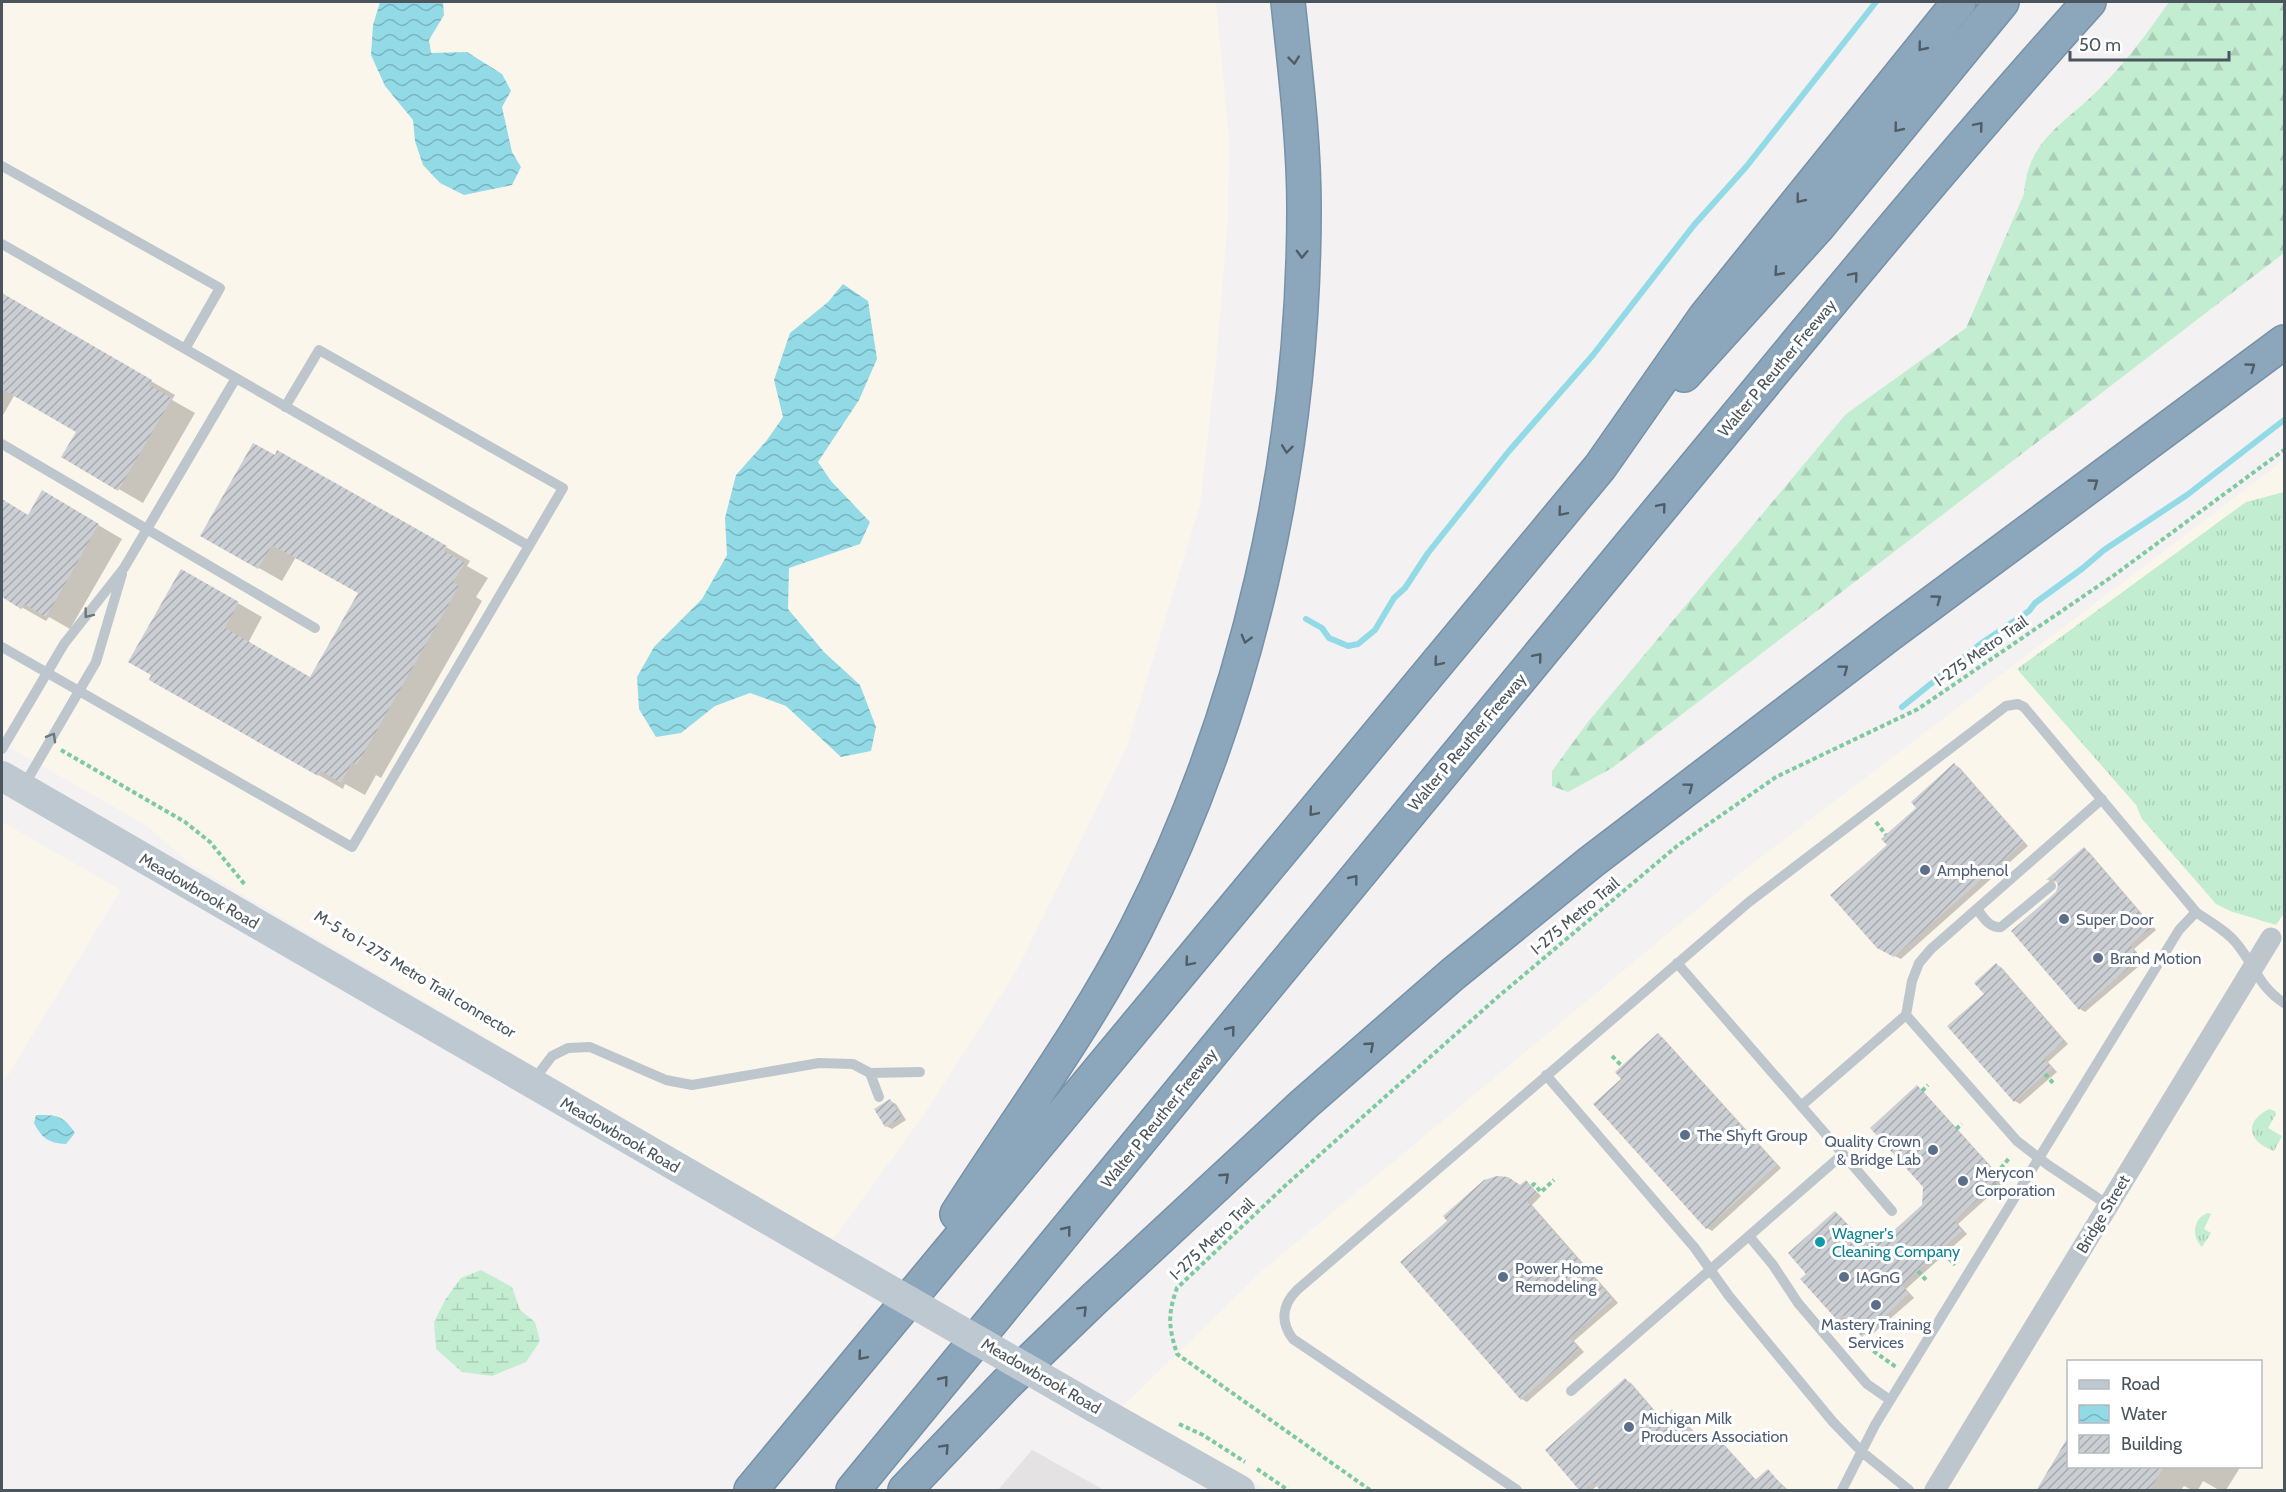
<svg xmlns="http://www.w3.org/2000/svg" width="2286" height="1492" font-family="Cabin,sans-serif">
<defs>
<pattern id="grass-tufts" width="24" height="20" patternUnits="userSpaceOnUse" patternTransform="scale(1.5)"><rect width="24" height="20" fill="#c3edd1"/><path d="M3 7l-1-3M5 7V3M7 7l1-3M15 17l-1-3M17 17v-4M19 17l1-3" fill="none" stroke="#a9cdb6"/></pattern>
<pattern id="forest-firs" width="22" height="20" patternUnits="userSpaceOnUse" patternTransform="scale(1.5)"><rect width="22" height="20" fill="#c3edd1"/><path d="M5 1l3.5 6h-7zM16 11l3.5 6h-7z" fill="#a9cdb6"/></pattern>
<pattern id="wetland-marsh" width="20" height="14" patternUnits="userSpaceOnUse" patternTransform="scale(1.5)"><rect width="20" height="14" fill="#c3edd1"/><path d="M1 5h8M5 5V1M11 12h8M15 12V8" fill="none" stroke="#a9cdb6"/></pattern>
<pattern id="water-waves" width="16" height="10" patternUnits="userSpaceOnUse" patternTransform="scale(1.5)"><rect width="16" height="10" fill="#93dae7"/><path d="M0 5q4-4 8 0t8 0" fill="none" stroke="#7ab4be"/></pattern>
<pattern id="building-hatch" width="6" height="6" patternUnits="userSpaceOnUse" patternTransform="scale(1.5)"><rect width="6" height="6" fill="#cbced3"/><path d="M-1 1l2-2M0 6l6-6M5 7l2-2" fill="none" stroke="#a7aaae"/></pattern>
</defs>
<rect width="100%" height="100%" fill="#f3f1f1"/>
<path fill="#fbf6ec" fill-rule="evenodd" d="M2 2H1216L1229 138 1228 218 1216 364 1200 505 1125 751 1017 970 925 1113 832 1241 190 864 147 826 2 743Z
M2284 460V1490H1268L1121 1408 1263 1270 1748 867ZM2068 1362H2260V1466H2068Z
M2 822 121 890 2 1085Z"/>
<path fill="#e4e2e2" d="M1032 1450 1104 1490H998Z"/>
<path fill="url(#grass-tufts)" d="M2284 492V913L2276 925 2230 911 2216 904 2142 819 2136 805 2017 669 2246 502Z
M2269 1109 2275 1111 2276 1114 2268 1128 2282 1136 2274 1151C2248 1142 2243 1122 2269 1109Z
M2208 1213 2211 1214 2204 1229 2211 1233 2202 1247C2191 1236 2193 1218 2208 1213Z"/>
<path fill="url(#forest-firs)" d="M2169 2H2284V253L1612 768 1568 792 1552 786V771L1588 722 1846 414 1966 328 2024 194C2028 136 2068 123 2103 85 2128 59 2149 31 2169 2Z"/>
<path fill="url(#wetland-marsh)" d="M481 1270 512 1287 520 1310 535 1322 540 1341 526 1362 492 1376 462 1372 436 1349 434 1322 445 1300 461 1278Z"/>
<path fill="url(#water-waves)" d="M380 2H443L444 15 429 40 431 53 467 52 502 74 511 91 502 107 512 152 521 167 512 185 464 195 440 183 423 165 415 141 413 120 385 86 371 55 373 25Z
M843 284 868 301 877 359 859 400 818 462 831 481 870 522 860 544 789 568 788 609 824 652 860 685 876 727 871 751 841 757 786 706 750 693 715 706 681 733 656 737 639 709 637 677 654 647 702 599 727 555 725 518 736 475 767 440 783 417 774 380 790 333 828 302Z
M36 1115C57 1115 63 1115 75 1133L66 1144C48 1143 42 1138 34 1123Z"/>
<path fill="#0003" d="M2 295 175 395 172 400 195 413 143 503 63 457 78 431 15 394 2 417Z
M42 492 122 539 70 629 49 617 46 621 2 596V501L28 517Z
M202 536 446 547 470 561 467 566 488 578 476 597 482 601 381 778 376 775 365 795 345 784 343 789 175 693 182 571 262 617 248 643 311 679 360 593 296 557 282 581Z
M1955 765 1960 768 2028 846 1901 959 1884 951 1889 845Z
M2084 849 2089 852 2156 930 2134 949 2145 961 2085 1012 2080 1009 2058 893V881L2052 882 2048 880Z
M1997 965 2002 968 2068 1044 2048 1062 2057 1072 2020 1104 2015 1101Z
M1658 1035 1663 1038 1781 1168 1712 1231 1707 1228 1595 1104 1623 1079Z
M1917 1087 1922 1090 2005 1182 1958 1224 1967 1234 1906 1289 1914 1298 1868 1338 1848 1318 1843 1322 1838 1319 1808 1274 1835 1213 1840 1216 1864 1242 1882 1243 1924 1206V1186Z
M890 1101 896 1104 906 1120 892 1129 886 1126Z
M1526 1181 1541 1196 1532 1205 1618 1303 1574 1341 1584 1352 1527 1402 1522 1399 1520 1186Z
M1625 1380 1631 1383 1663 1420 1673 1411 1678 1414 1706 1445 1715 1437 1720 1440 1757 1481 1768 1471 1788 1490H1603L1598 1485 1592 1490H1582Z
M2068 1440V1466H2241L2226 1490H2219L2203 1481 2198 1490H2192L2184 1486 2181 1490H2038Z"/>
<g fill="none" stroke-linecap="round" stroke-linejoin="round">
<path stroke="#93dae7" stroke-width="6" d="M1306 619 1322 628 1329 638 1348 646 1358 644 1375 630 1394 598 1405 588 1428 553 1509 451 1593 355 1694 225 1746 167 1876 2
M1902 707 1979 645 2029 611 2035 603 2083 568 2104 550 2187 495 2284 420"/>
</g>
<path fill="url(#building-hatch)" d="M2 293 152 380 149 385 172 398 118 491 61 457 76 432 2 389Z
M253 443 275 455 277 450 447 546 444 551 465 563 453 582 459 586 357 765 352 762 341 783 321 771 318 776 149 680 151 675 128 662 181 569 239 602 225 628 310 677 358 593 272 545 258 569 200 536Z
M42 490 99 524 46 617 24 604 21 609 2 597V499L28 515Z
M1954 763 2024 842 1894 957 1877 948 1830 895 1887 845 1881 839 1916 808 1911 802Z
M2084 847 2152 927 2130 945 2140 958 2079 1010 2011 931 2056 892 2058 885 2056 881 2053 879 2046 880Z
M1996 963 2064 1041 2044 1058 2052 1068 2014 1102 1947 1026 1984 994 1974 983Z
M1658 1033 1777 1165 1706 1229 1593 1104 1621 1079 1615 1072Z
M1917 1085 2001 1178 1954 1221 1962 1231 1902 1285 1909 1294 1862 1337 1843 1315 1837 1320 1800 1279 1806 1274 1788 1253 1835 1211 1861 1240 1882 1241 1922 1205 1923 1187 1870 1128Z
M890 1099 902 1117 885 1127 874 1109Z
M1497 1176 1508 1177 1520 1185 1526 1180 1537 1193 1527 1201 1613 1300 1569 1338 1579 1349 1521 1400 1400 1262 1447 1221 1443 1216 1484 1180Z
M1625 1378 1661 1419 1672 1409 1704 1445 1715 1435 1755 1480 1768 1469 1787 1491H1601L1593 1482 1583 1491H1580L1545 1450Z
M2068 1437V1467H2164L2149 1491H2036Z"/>
<g fill="none" stroke-linecap="round" stroke-linejoin="round">
<defs>
<path id="highway" d="M1684 375 1817 228 2002 2
M957 1214C1017 1120 1085 1029 1136 929 1248 709 1304 455 1304 208 1304 140 1295 70 1288 2
M751 1490 1600 467 1705 317 1959 2
M853 1490C1112 1175 1371 858 1631 544 1782 362 1931 177 2089 2
M905 1490 1006 1384 1094 1299 1304 1104 1453 974 1591 862 1890 634 2284 342"/>
</defs>
<use href="#highway" stroke="#7791a8" stroke-width="36"/>
<path stroke="#7dc9a0" stroke-width="4" stroke-dasharray="4.5 3" stroke-linecap="butt" d="M61 750 185 822 210 842 246 886
M1876 822 1886 835
M1612 1056 1622 1066
M2045 1074 2054 1084
M1922 1091 1928 1085
M1956 1129 1962 1124
M1996 1174 2010 1157
M1994 1184 2001 1193
M1532 1186 1534 1184 1541 1192 1554 1180
M1938 1252 1941 1255 1946 1251 1943 1247
M1944 1253 1955 1265
M1918 1271 1927 1281
M1855 1338 1896 1367
M1179 1424 1203 1435 1245 1462
M1257 1469 1288 1490
M1370 1490 1177 1354C1169 1328 1167 1315 1177 1288L1288 1183 1500 995 1677 846 1776 777 1918 709 2113 576 2284 450"/>
<path stroke="#bdc6cc" stroke-width="10" d="M2 166 220 288 185 349
M2 244 529 546
M2 444 315 628
M2 647 352 847 563 488 319 350 285 407
M2 749 64 644 124 568 236 378
M23 787 96 662 122 574
M1977 909C1983 917 1990 929 2001 927L2051 886
M1906 1015 2017 1141 2048 1165 2108 1205
M870 1073 879 1097
M1546 1075 1694 1247 1729 1296 1833 1422 1862 1452 1909 1490
M533 1081 552 1056 568 1048 590 1047 666 1080 692 1085 819 1063 853 1064 870 1073 920 1072
M1801 1106 1906 1015 1912 981 1919 963 1931 949 2102 799
M1843 1154 1892 1211
M1749 1236 1773 1265 1798 1303 1867 1384 1890 1400
M1571 1391 1843 1154 1677 963
M1517 1490 1293 1339C1280 1322 1282 1305 1297 1290L1749 902 2006 706 2018 704 2024 707 2196 912C2210 922 2227 931 2237 944 2255 966 2259 987 2284 1003
M1842 1490 1875 1425 2179 930 2196 912"/>
<path stroke="#bdc6cc" stroke-width="21" d="M1935 1490 2271 938"/>
<path stroke="#bec8d1" stroke-width="30" d="M2 776 822 1251
M1095 1408 1240 1490"/>
<use href="#highway" stroke="#8ca6bc" stroke-width="33"/>
<path stroke="#bec8d1" stroke-width="30" d="M822 1251 1095 1408"/>
</g>
<defs><path id="oneway-chevron" d="M-2-3.5L2.5 0L-2 3.5" fill="none" stroke-width="1.6" stroke-linecap="round" stroke-linejoin="round" transform="scale(1.5)"/></defs>
<g stroke="#515d66">
<use href="#oneway-chevron" transform="translate(1922 47) rotate(129)"/>
<use href="#oneway-chevron" transform="translate(1294 60) rotate(84)"/>
<use href="#oneway-chevron" transform="translate(1979 126) rotate(-50)"/>
<use href="#oneway-chevron" transform="translate(1898 128) rotate(129)"/>
<use href="#oneway-chevron" transform="translate(1800 199) rotate(129)"/>
<use href="#oneway-chevron" transform="translate(1302 254) rotate(92)"/>
<use href="#oneway-chevron" transform="translate(1778 272) rotate(132)"/>
<use href="#oneway-chevron" transform="translate(1854 276) rotate(-50)"/>
<use href="#oneway-chevron" transform="translate(2251 367) rotate(-36)"/>
<use href="#oneway-chevron" transform="translate(1287 449) rotate(97)"/>
<use href="#oneway-chevron" transform="translate(2094 483) rotate(-36)"/>
<use href="#oneway-chevron" transform="translate(1662 507) rotate(-50)"/>
<use href="#oneway-chevron" transform="translate(1562 512) rotate(130)"/>
<use href="#oneway-chevron" transform="translate(1937 599) rotate(-36)"/>
<use href="#oneway-chevron" transform="translate(1246 639) rotate(105)"/>
<use href="#oneway-chevron" transform="translate(1538 657) rotate(-50)"/>
<use href="#oneway-chevron" transform="translate(1438 662) rotate(130)"/>
<use href="#oneway-chevron" transform="translate(1844 669) rotate(-37)"/>
<use href="#oneway-chevron" transform="translate(1689 787) rotate(-37)"/>
<use href="#oneway-chevron" transform="translate(1313 812) rotate(130)"/>
<use href="#oneway-chevron" transform="translate(1354 879) rotate(-51)"/>
<use href="#oneway-chevron" transform="translate(1189 962) rotate(130)"/>
<use href="#oneway-chevron" transform="translate(1231 1030) rotate(-51)"/>
<use href="#oneway-chevron" transform="translate(1370 1046) rotate(-41)"/>
<use href="#oneway-chevron" transform="translate(1225 1177) rotate(-43)"/>
<use href="#oneway-chevron" transform="translate(1067 1230) rotate(-51)"/>
<use href="#oneway-chevron" transform="translate(1083 1310) rotate(-45)"/>
<use href="#oneway-chevron" transform="translate(862 1356) rotate(130)"/>
<use href="#oneway-chevron" transform="translate(944 1380) rotate(-51)"/>
<use href="#oneway-chevron" transform="translate(945 1448) rotate(-47)"/>
</g>
<g stroke="#6c777e">
<use href="#oneway-chevron" transform="translate(88 614) rotate(128)"/>
<use href="#oneway-chevron" transform="translate(52 737) rotate(-60)"/>
</g>
<g fill="#5c6f8a" stroke="#fff" stroke-width="2">
<circle cx="1925" cy="870" r="6"/>
<circle cx="2064" cy="919" r="6"/>
<circle cx="2098" cy="958" r="6"/>
<circle cx="1685" cy="1135" r="6"/>
<circle cx="1933" cy="1150" r="6"/>
<circle cx="1963" cy="1181" r="6"/>
<circle cx="1503" cy="1277" r="6"/>
<circle cx="1844" cy="1277" r="6"/>
<circle cx="1876" cy="1305" r="6"/>
<circle cx="1629" cy="1427" r="6"/>
</g>
<circle fill="#0f9aa8" stroke="#fff" stroke-width="2" cx="1820" cy="1242" r="6"/>
<g text-anchor="middle" dominant-baseline="central" stroke-width="6" stroke-linejoin="round" paint-order="stroke">
<g font-size="16" fill="#4a555d" stroke="#fff">
<text transform="translate(1777 368) rotate(-50)">Walter P Reuther Freeway</text>
<text transform="translate(1981 651) rotate(-35)">I-275 Metro Trail</text>
<text transform="translate(1467 742) rotate(-50)">Walter P Reuther Freeway</text>
<text transform="translate(199 891) rotate(30)">Meadowbrook Road</text>
<text transform="translate(1575 916) rotate(-40)">I-275 Metro Trail</text>
<text transform="translate(415 974) rotate(31)">M-5 to I-275 Metro Trail connector</text>
<text transform="translate(1159 1118) rotate(-51)">Walter P Reuther Freeway</text>
<text transform="translate(620 1135) rotate(30)">Meadowbrook Road</text>
<text transform="translate(2103 1214) rotate(-59)">Bridge Street</text>
<text transform="translate(1212 1239) rotate(-44)">I-275 Metro Trail</text>
<text transform="translate(1041 1376) rotate(30)">Meadowbrook Road</text>
</g>
<g font-size="16" fill="#4e5e75" stroke="#fff" text-anchor="start">
<text x="1937" y="870">Amphenol</text>
<text x="2076" y="919">Super Door</text>
<text x="2110" y="958">Brand Motion</text>
<text x="1697" y="1135">The Shyft Group</text>
<text x="1921" y="1141" text-anchor="end">Quality Crown<tspan x="1921" dy="18">&amp; Bridge Lab</tspan></text>
<text x="1975" y="1172">Merycon<tspan x="1975" dy="18">Corporation</tspan></text>
<text x="1515" y="1268">Power Home<tspan x="1515" dy="18">Remodeling</tspan></text>
<text x="1856" y="1277">IAGnG</text>
<text x="1876" y="1324" text-anchor="middle">Mastery Training<tspan x="1876" dy="18">Services</tspan></text>
<text x="1641" y="1418">Michigan Milk<tspan x="1641" dy="18">Producers Association</tspan></text>
</g>
<g font-size="16" fill="#0d838f" stroke="#fff" text-anchor="start">
<text x="1832" y="1233">Wagner's<tspan x="1832" dy="18">Cleaning Company</tspan></text>
</g>
</g>
<rect width="2286" height="1492" fill="none" stroke="#4a555d" stroke-width="6"/>
<rect x="2067" y="1360" width="195" height="108" fill="#ffffff" stroke="#b7bbbe" stroke-width="1.5"/>
<rect x="2079" y="1380" width="30" height="9" fill="#bec8d1" stroke="#b7bbbe" stroke-width="1.5"/>
<text x="2121" y="1390" font-size="18" fill="#4a555d">Road</text>
<rect x="2079" y="1405" width="30" height="18" fill="url(#water-waves)" stroke="#b7bbbe" stroke-width="1.5"/>
<text x="2121" y="1420" font-size="18" fill="#4a555d">Water</text>
<rect x="2079" y="1435" width="30" height="18" fill="url(#building-hatch)" stroke="#b7bbbe" stroke-width="1.5"/>
<text x="2121" y="1450" font-size="18" fill="#4a555d">Building</text>
<path d="M2070 51v9h159v-9" fill="none" stroke="#4a555d" stroke-width="3"/>
<text x="2079" y="51" font-size="18" fill="#4a555d" stroke="#ffffff" stroke-width="4.5" paint-order="stroke">50 m</text>
</svg>
